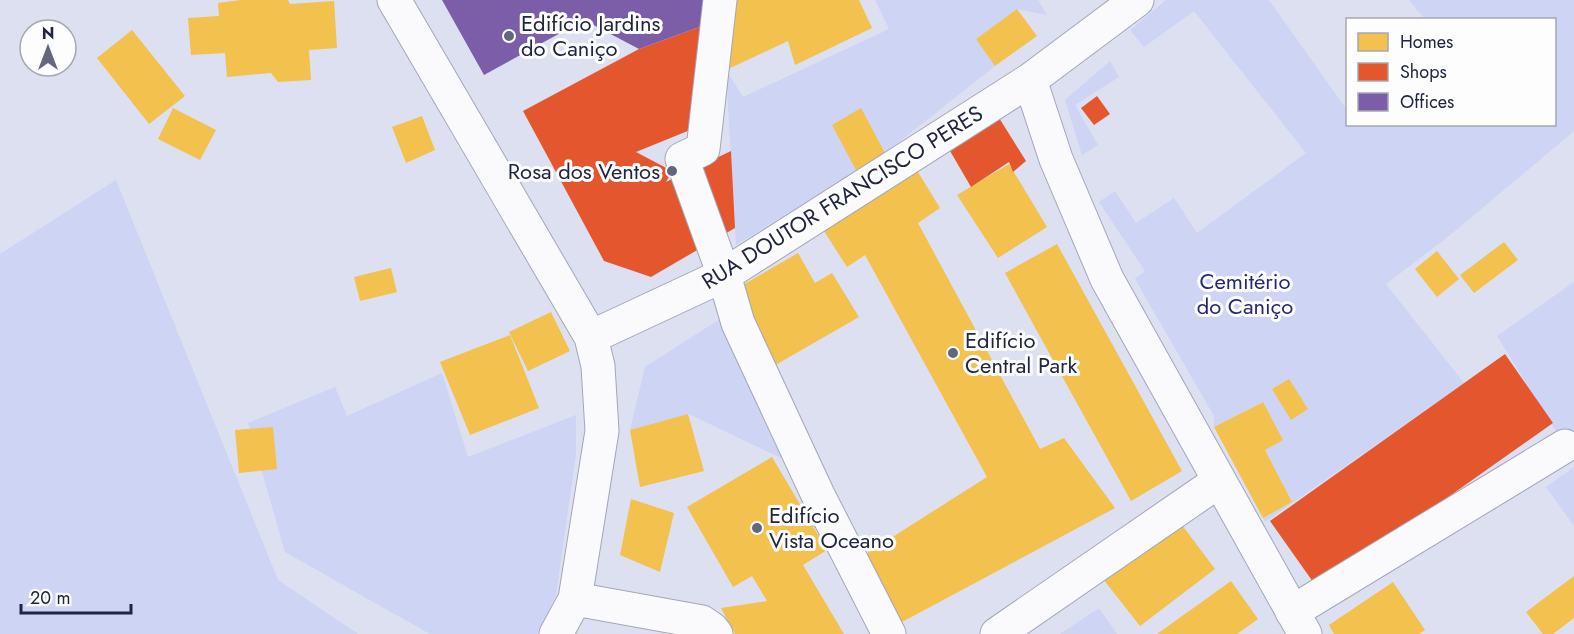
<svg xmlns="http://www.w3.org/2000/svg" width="1574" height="634" font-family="Jost,sans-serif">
<rect width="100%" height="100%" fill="#dce0f0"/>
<path fill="#cdd4f4" d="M875 0H1038L1047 15 1017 9 976 39 995 66 885 153 736 245 726 70 743 97 889 29Z
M1166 0H1269L1347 110 1348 124H1554V20L1425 19 1409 0H1574V131L1449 236 1386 284 1464 383 1265 522 1263 518 1292 502 1265 450 1283 440 1262 402 1214 427V416L1135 279 1145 271 1099 202 1115 191 1136 223 1174 198 1197 233 1306 153 1194 11 1144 47 1130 30Z
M1110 61 1119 77 1075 105 1098 145 1082 155 1065 100Z
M116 180 278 580 358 634H0V254Z
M1574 282V441L1565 446 1497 336Z
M734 310 806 470 689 414 630 430 645 367Z
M442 373 468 457 576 415V455L556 595 537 634H430L285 552 248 423 335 387 347 416Z
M1574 467V526L1546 487Z
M1099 608 1117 634H1060Z"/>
<path fill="#f2c14e" d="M241 0H288L290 4 334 1 337 48 309 50 311 80 278 82 271 73 227 77 225 53 191 55 188 18 219 16 218 3Z
M731 0H859L872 28 795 65 788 41 726 70Z
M1017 9 1037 36 995 66 976 39Z
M132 30 185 96 149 124 97 58Z
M173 108 216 130 200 160 158 139Z
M861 108 885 153 856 170 832 125Z
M422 116 435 150 406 163 392 127Z
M910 159 940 208 918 223 1040 449 1064 438 1115 508 902 622 861 557 987 477 865 255 847 267 817 220Z
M1009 164 1047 227 998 258 957 195Z
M1504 242 1518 260 1474 293 1460 275Z
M1057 244 1182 471 1131 501 1005 273Z
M1437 251 1459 279 1437 297 1415 269Z
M798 253 815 283 832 273 859 317 772 367 729 293Z
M391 268 397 292 360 301 354 277Z
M551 312 570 351 528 371 509 332Z
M510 335 539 408 470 435 440 362Z
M1289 379 1308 409 1291 420 1272 389Z
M1263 402 1283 440 1265 450 1292 502 1263 518 1214 427Z
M688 414 704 471 640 487 630 430Z
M273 427 277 469 239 473 235 430Z
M772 457 827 550 803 565 844 634H735L721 608 767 601 752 576 733 587 687 507Z
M631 499 674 513 660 572 620 555Z
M1179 521 1215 569 1140 626 1103 579Z
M1574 576V618L1553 634H1543L1526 612Z
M1231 581 1258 619 1237 634H1157Z
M1393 582 1425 630 1419 634H1334L1329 625Z"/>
<path fill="#e4572e" d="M713 22 695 128 636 152 672 171 666 182 731 151 735 228 651 277 604 261 523 111 639 49Z
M1097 96 1110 114 1094 125 1081 108Z
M996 113 1026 161 1013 172 1009 162 971 187 946 144Z
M1505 354 1553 423 1318 589 1270 521Z"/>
<path fill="#7b5ea7" d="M442 0H715L713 22 639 49 584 20 484 75Z"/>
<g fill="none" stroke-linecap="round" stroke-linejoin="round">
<defs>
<path id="minor" d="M394 0 591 337 598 366 602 431 575 599 556 634
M720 0 703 149 682 159 724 275 738 323 818 495 889 634
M1030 80 1056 159 1107 279 1305 634
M591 337 724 275 1030 80 1137 0
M575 599 702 622 712 629 716 634
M1292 612 1565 446
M997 634 1219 481"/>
</defs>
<use href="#minor" stroke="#a3a6ba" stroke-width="35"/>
<use href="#minor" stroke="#fafafd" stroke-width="33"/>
</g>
<g fill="#62667e" stroke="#fdfdfd" stroke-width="2">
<circle cx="509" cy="36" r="6"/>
<circle cx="672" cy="171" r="6"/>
<circle cx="953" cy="353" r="6"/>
<circle cx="757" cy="528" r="6"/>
</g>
<g text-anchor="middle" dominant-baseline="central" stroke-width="6" stroke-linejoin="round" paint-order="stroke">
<g font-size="22" fill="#202540" stroke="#fdfdfd" text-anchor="start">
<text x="521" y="23">Edifício Jardins<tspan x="521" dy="25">do Caniço</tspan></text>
<text x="660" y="171" text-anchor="end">Rosa dos Ventos</text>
<text x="965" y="340">Edifício<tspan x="965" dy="25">Central Park</tspan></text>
<text x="769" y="515">Edifício<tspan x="769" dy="25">Vista Oceano</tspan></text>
</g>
<g font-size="22" fill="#202540" stroke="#fdfdfd">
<text transform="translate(842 197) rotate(-32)">RUA DOUTOR FRANCISCO PERES</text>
</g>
<g font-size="22" fill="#252774" stroke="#fdfdfd">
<text x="1245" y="281">Cemitério<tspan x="1245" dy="25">do Caniço</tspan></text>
</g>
</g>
<rect x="1346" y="18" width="210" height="108" fill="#fdfdfd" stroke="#a5a7b1" stroke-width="1.5"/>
<rect x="1358" y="33" width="30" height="18" fill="#f2c14e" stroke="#a5a7b1" stroke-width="1.5"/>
<text x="1400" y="48" font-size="18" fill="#202540">Homes</text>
<rect x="1358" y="63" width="30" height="18" fill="#e4572e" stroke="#a5a7b1" stroke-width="1.5"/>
<text x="1400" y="78" font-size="18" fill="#202540">Shops</text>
<rect x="1358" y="93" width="30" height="18" fill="#7b5ea7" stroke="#a5a7b1" stroke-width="1.5"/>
<text x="1400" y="108" font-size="18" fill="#202540">Offices</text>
<g transform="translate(48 48)"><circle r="28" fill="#fdfdfd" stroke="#a5a7b1" stroke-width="1.5"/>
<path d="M0-4.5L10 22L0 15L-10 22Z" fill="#62667e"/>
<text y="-9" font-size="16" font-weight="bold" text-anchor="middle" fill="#202540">N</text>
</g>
<path d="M21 604v9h110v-9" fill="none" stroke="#202540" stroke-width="3"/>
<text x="30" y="604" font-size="18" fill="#202540" stroke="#fdfdfd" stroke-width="4.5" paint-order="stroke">20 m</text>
</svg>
